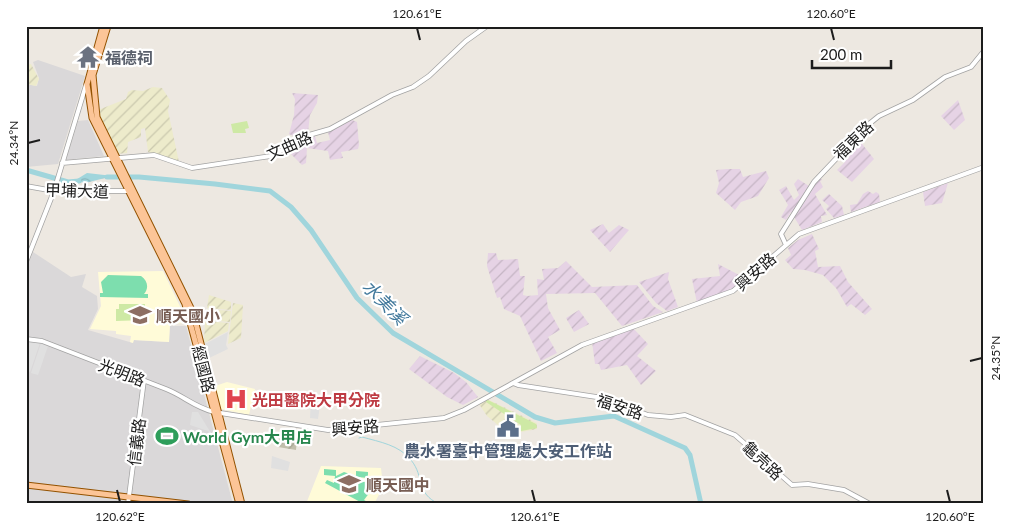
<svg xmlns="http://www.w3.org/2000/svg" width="1010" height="530" font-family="Lato,'Noto Sans TC',sans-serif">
<defs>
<pattern id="industrial-furrows" width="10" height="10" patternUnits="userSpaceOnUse" patternTransform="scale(1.25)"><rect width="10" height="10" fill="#e6d3e5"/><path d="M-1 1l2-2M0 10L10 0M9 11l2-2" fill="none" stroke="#c5b5c4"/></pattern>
<pattern id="construction-furrows" width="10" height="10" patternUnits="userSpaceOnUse" patternTransform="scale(1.25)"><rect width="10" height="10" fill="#c2bfac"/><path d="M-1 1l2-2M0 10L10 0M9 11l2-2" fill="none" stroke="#a6a493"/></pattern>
<pattern id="farmland-furrows" width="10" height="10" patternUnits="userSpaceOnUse" patternTransform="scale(1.25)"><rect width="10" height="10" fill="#edebcb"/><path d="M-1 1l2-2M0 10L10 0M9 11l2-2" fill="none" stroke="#cbc9ae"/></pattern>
<pattern id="water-waves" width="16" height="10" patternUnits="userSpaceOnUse" patternTransform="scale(1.25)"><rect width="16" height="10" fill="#a0d5dc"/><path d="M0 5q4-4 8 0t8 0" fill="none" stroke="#89b6bc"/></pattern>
</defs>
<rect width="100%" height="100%" fill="#ede8e1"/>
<path fill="#dad8d9" d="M38 60 85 76 58 164 26 167V84L37 86 39 78 33 62Z
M88 120 104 156 66 160 78 121Z
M33 252 71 277 86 274 82 287 97 296 98 309 88 330 133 343V340L169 342 170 326H186L233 504H26V270Z"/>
<path fill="url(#industrial-furrows)" d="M292 93 318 95 317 103 310 115 308 132 298 138 289 134 294 115 295 99Z
M958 100 965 120 954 130 941 116Z
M352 120 357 122 359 145 358 149 341 152 343 158 330 160 328 151 307 148 306 163 302 165 287 150 315 136 317 143 330 140 328 132Z
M859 140 874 159 852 182 837 170 845 162 839 156Z
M727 169H740L743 177 766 171 769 178 758 196 741 202 735 210 716 193 719 183 716 170Z
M820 177 822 180 820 181 823 187 815 194 827 215 821 216 822 222 802 230 791 212 786 220 781 217 788 205 779 190 786 186 794 200 799 195 794 184 798 179 812 188Z
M948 183 942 203 925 206 923 192Z
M868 191 873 194 876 192 879 194 880 202 851 212 850 205 857 204 863 194Z
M829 194 842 206 844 215 834 218 826 209 829 206 822 200Z
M603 224 609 233 619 225 629 230 610 252 590 230Z
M812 234 819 249 815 251 818 267 840 266 848 282 872 309 865 315 851 304 847 307 836 288 823 275 805 270 793 269 785 260 791 255 788 248 798 240Z
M488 253H496L498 260 518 259 520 276H525L523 295 527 296 538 295 537 279 544 280 542 269 558 268 566 261 592 287 637 285 653 306 663 312 622 326 595 293 546 294 548 308 560 330 548 337 557 353 541 361 520 316 504 309 500 297 497 298 487 266Z
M718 264 743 277 745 281 731 291 697 303 692 279 720 276Z
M669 272 668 279 678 307 667 311 656 303 639 282Z
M579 310 589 324 574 332 566 318Z
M633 328 648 344 637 356 656 371 641 385 627 365 601 370 599 364H595L592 342Z
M420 356 454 373 466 382 478 397 463 405 447 397 409 369Z"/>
<path fill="#fffbd8" d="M163 271 188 323 170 324 169 342 134 340 133 343 130 342 131 336 116 334V331L90 329 101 306 98 272Z
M227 382 255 389 249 415 221 409 215 386Z
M321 466 381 468 383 487 374 504H306Z"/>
<path fill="url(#construction-furrows)" d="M280 435 297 438 296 450 278 447Z"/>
<path fill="url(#farmland-furrows)" d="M31 64 39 79 36 86 26 84V65Z
M153 87 162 88 170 100 168 111 179 162 148 152 145 128 141 129V137L128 142 127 153 117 154 100 121 98 110 126 99 128 92 132 90 143 91Z
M209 295 231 302V310L207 308Z
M233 303 243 305 241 338 228 344Z
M207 309 231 311 230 322 206 320Z
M205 321 229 323 228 331 204 343Z
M487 399 537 423V429L511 434 504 430 487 416 479 404Z"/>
<path fill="#cee9a5" d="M247 121 249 128 245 129 246 133H233L231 124Z
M119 304H145V320L116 321V309H119Z
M486 399 536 424 537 428 516 432 521 425 486 402Z"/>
<path fill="#7ddeae" d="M108 275 141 276C148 281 149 288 144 294H148V298L100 297V293H103L101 282Z
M324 469 336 470V476L344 472 356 476V471L368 472V478L357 477 368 484 370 492 364 500 371 504H364L325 483 327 480 334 483 335 476 324 475Z"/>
<path fill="#e0e0e0" d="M228 332 226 345 228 349 207 359 203 345Z
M29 340 40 343 30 372 26 369Z
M41 343 48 346 38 375 31 373Z
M311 398 326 401V405H320L318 419 310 418Z
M192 412H198L214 438 208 431 190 425Z
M272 456 290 462 288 471 271 468Z"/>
<path fill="url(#water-waves)" d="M87 173 113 176 85 183 74 181Z"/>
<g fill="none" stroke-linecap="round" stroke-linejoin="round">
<path stroke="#a0d5dc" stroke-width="1" d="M359 438 362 437C380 442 399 445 411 460 425 477 415 493 439 504"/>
<path stroke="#a0d5dc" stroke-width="5" d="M26 170 68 182 79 181
M107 177H139L215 184 270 191 291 207 311 230 357 298 393 333 535 417 555 423 614 416 685 448 690 455 701 504"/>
<defs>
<path id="minor" d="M62 163 154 155 192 168 271 156 309 135 330 129 392 95 413 87 429 76 466 41 487 26
M26 186 54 191H128
M786 245 781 234 814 182 869 124 879 116 913 100 945 77 971 67 984 51
M26 262 54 191 86 85
M26 339 42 341C83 357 125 373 166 389 184 396 194 407 214 412L328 430 444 418 464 410 582 345 733 291 799 234 984 167
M513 383 518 385 603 398 648 415 671 417 685 415 735 435 792 485 808 484 844 490 870 504
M128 504 144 380"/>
<path id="major" d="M103 26 87 84 92 118 185 304 239 504
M108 26 93 75 97 117 193 312 242 504
M26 485 188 504"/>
</defs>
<use href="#minor" stroke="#a3a3a3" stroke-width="5.5"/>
<use href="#major" stroke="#935200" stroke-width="7"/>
<use href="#minor" stroke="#fff" stroke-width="4"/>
<use href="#major" stroke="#fcc597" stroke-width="5"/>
</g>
<path fill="none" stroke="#1c1c1c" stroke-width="2" d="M417 28 420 40M831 28 834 40M28 143 40 140M970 361 982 358M117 490 120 502M532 490 535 502M947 490 950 502"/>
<defs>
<symbol id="temple-bare" viewBox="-9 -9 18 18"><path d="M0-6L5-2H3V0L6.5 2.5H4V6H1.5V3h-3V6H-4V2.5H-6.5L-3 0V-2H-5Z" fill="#6b7280" stroke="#fff" stroke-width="2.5" paint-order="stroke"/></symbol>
<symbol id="school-bare" viewBox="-9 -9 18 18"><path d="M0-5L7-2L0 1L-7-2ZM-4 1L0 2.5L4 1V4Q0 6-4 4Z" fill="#8d6e63" stroke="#fff" stroke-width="2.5" paint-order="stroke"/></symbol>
<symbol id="hospital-bare" viewBox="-9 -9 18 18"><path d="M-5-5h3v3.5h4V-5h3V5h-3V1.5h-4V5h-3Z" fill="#e0444e" stroke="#fff" stroke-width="2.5" paint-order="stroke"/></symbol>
<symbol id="civic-bare" viewBox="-9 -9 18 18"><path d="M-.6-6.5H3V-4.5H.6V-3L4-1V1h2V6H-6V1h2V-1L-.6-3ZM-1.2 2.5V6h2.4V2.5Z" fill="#5c6f8a" stroke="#fff" stroke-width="2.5" paint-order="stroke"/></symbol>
<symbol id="stadium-bare" viewBox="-9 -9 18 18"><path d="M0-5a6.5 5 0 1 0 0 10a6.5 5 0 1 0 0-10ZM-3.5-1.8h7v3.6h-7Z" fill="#2e9e5b" stroke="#fff" stroke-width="2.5" paint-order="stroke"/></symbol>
</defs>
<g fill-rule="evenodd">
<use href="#temple-bare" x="72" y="41" width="32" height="32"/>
<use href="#school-bare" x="124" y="299" width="32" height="32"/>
<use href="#hospital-bare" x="220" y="383" width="32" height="32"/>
<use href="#civic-bare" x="492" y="410" width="32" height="32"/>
<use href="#stadium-bare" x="151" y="420" width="32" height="32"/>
<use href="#school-bare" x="333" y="468" width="32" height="32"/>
</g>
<g text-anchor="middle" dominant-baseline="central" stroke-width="4.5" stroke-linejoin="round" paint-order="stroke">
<g font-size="16" font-weight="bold" fill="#5b616d" stroke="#fff" text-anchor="start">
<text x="105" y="57">福德祠</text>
</g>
<g font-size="16" fill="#1c1c1c" stroke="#fff">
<text transform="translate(853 140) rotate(-44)">福東路</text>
<text transform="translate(289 145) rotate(-24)">文曲路</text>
<text transform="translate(77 190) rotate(2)">甲埔大道</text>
<text transform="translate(755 271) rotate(-41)">興安路</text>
<text transform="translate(204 369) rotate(76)">經國路</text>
<text transform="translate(122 372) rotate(21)">光明路</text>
<text transform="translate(620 406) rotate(18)">福安路</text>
<text transform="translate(355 427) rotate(-5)">興安路</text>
<text transform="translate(136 442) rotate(-83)">信義路</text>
<text transform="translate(763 460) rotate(43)">龜壳路</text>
</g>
<g font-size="16" font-weight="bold" fill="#785e54" stroke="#fff" text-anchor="start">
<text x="156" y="315">順天國小</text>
<text x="366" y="484">順天國中</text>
</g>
<g font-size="16" font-weight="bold" fill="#be3a42" stroke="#fff" text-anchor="start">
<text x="252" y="399">光田醫院大甲分院</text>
</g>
<g font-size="16" font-weight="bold" fill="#27864d" stroke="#fff" text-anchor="start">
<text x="183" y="436">World Gym大甲店</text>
</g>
<g font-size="16" font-weight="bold" fill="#4e5e75" stroke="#fff">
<text x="508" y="450">農水署臺中管理處大安工作站</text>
</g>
<g font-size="18" font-style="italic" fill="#42799c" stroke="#fff">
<text transform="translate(385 302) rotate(45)">水美溪</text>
</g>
</g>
<rect width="1010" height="530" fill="none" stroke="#ffffff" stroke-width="55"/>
<path d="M812 60v8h79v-8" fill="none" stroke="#1c1c1c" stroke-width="2.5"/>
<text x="820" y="60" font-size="15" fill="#1c1c1c" stroke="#ffffff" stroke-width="4" paint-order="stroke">200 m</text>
<rect x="28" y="28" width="954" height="474" fill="none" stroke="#1c1c1c" stroke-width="2"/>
<g font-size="12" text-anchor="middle" fill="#1c1c1c">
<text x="417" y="18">120.61°E</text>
<text x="831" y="18">120.60°E</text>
<text transform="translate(14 143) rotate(-90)" y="4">24.34°N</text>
<text transform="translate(996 358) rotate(-90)" y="4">24.35°N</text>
<text x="120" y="521">120.62°E</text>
<text x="535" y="521">120.61°E</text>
<text x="950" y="521">120.60°E</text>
</g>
</svg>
